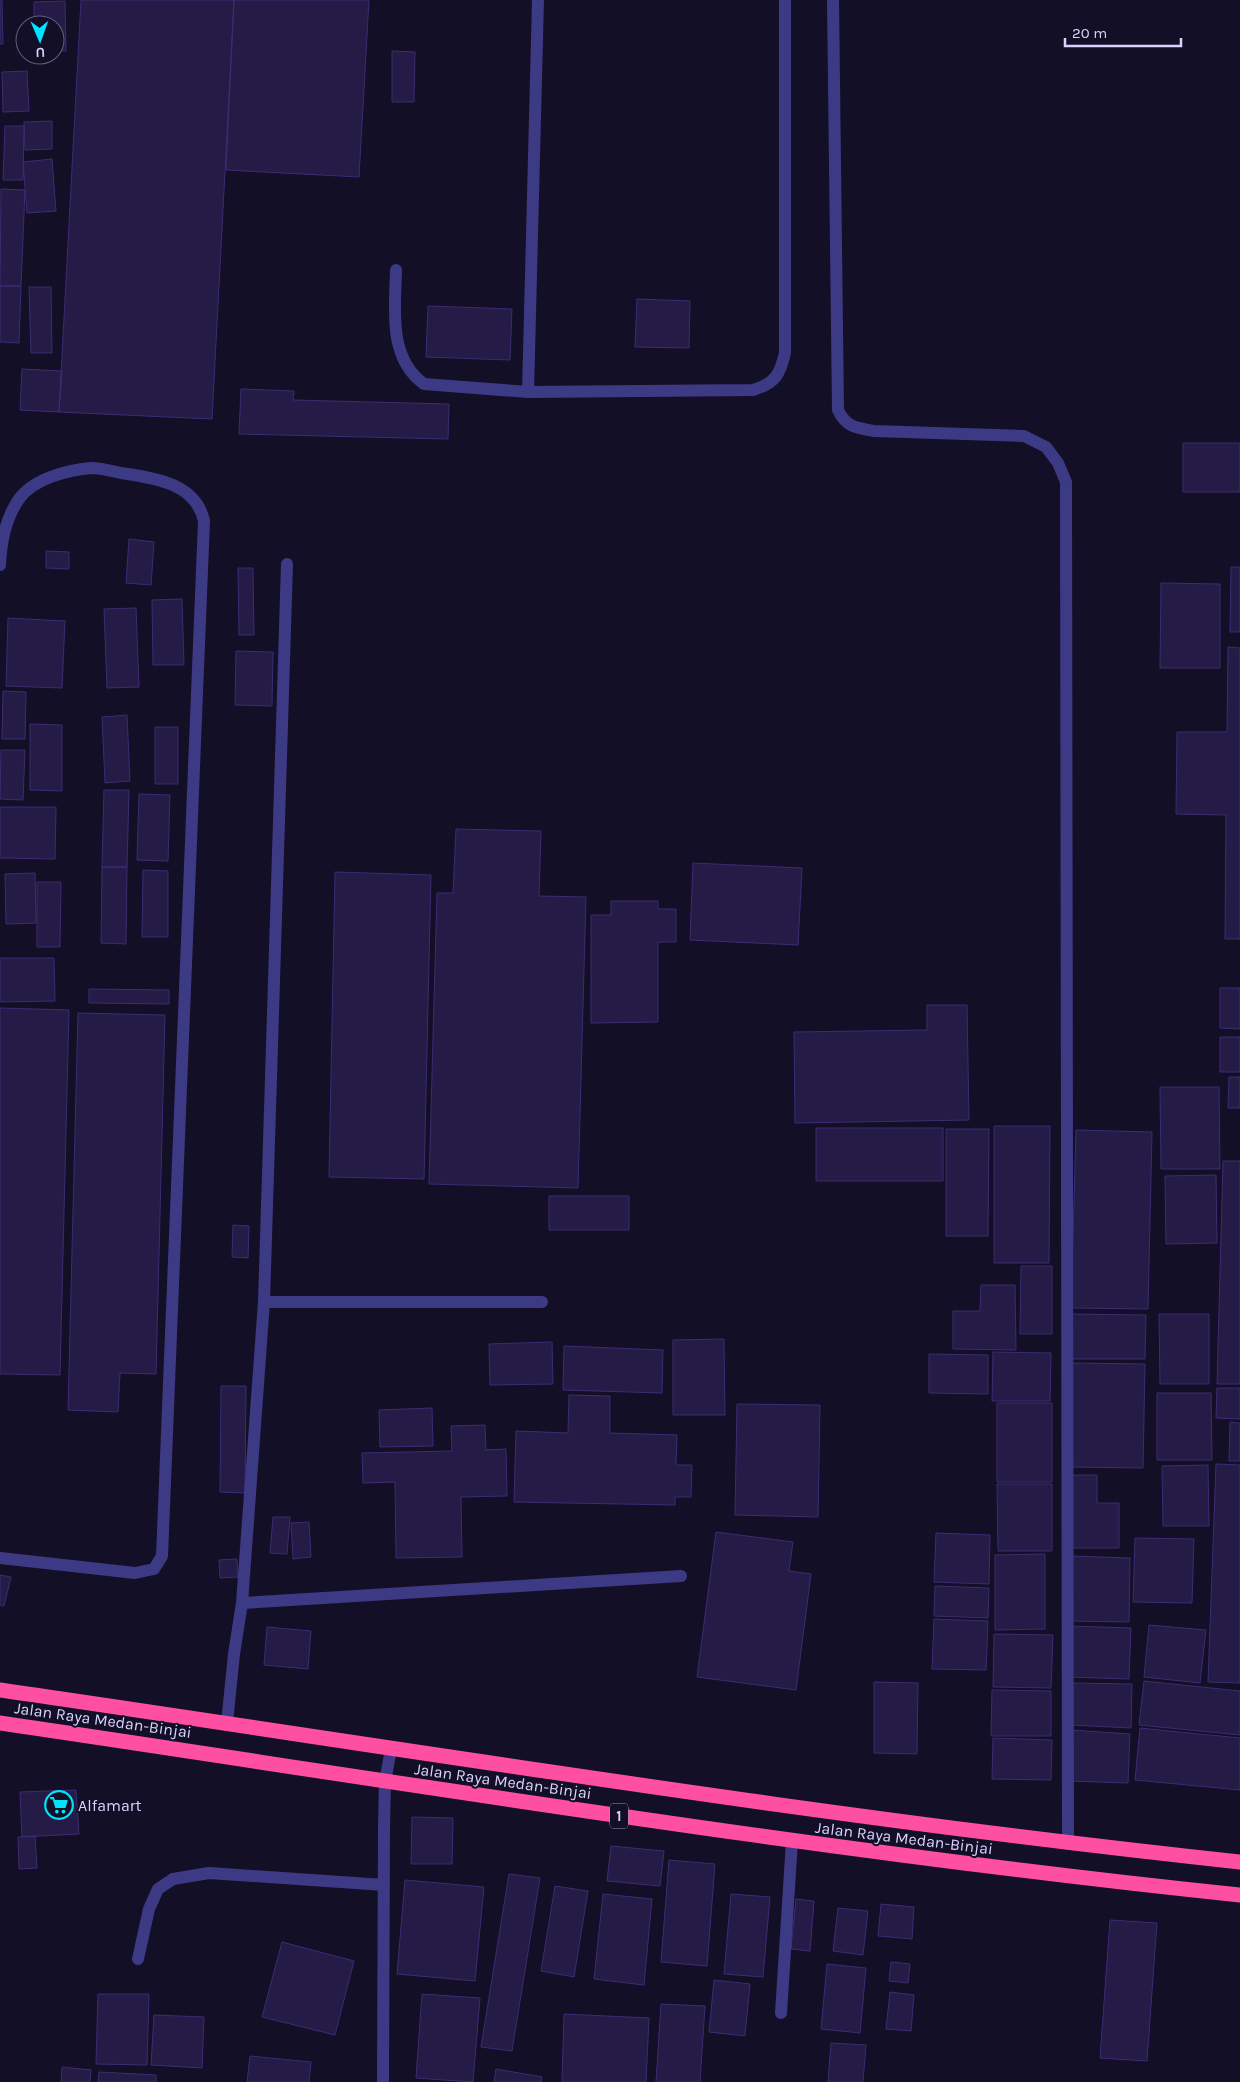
<svg xmlns="http://www.w3.org/2000/svg" width="1240" height="2082" font-family="Karla,sans-serif">
<rect width="100%" height="100%" fill="#130f26"/>
<path fill="#241b47" stroke="#3b2d73" d="M0 0H2L3 44H0Z
M81 0H234L212 419 59 412Z
M234 0H369L359 177 226 170Z
M65 1 66 51H55V25H34V2Z
M392 51 415 52 414 102H392Z
M27 71 29 111 3 112 2 72Z
M52 121V149L25 150 24 122Z
M5 126H24L23 180H3Z
M52 159 56 211 27 213 23 162Z
M1 189 25 190 21 286H0Z
M0 286H21L19 343 0 342Z
M29 287H51L52 353H31Z
M637 299 690 301 689 348 635 347Z
M428 306 512 309 510 360 426 357Z
M22 369 62 371 59 412 20 410Z
M241 389 294 391 293 400 449 404 448 439 239 434Z
M1183 443H1240V492H1183Z
M129 539 154 542 151 585 126 583Z
M46 551 69 552V569L46 568Z
M1231 567H1240V632H1230Z
M238 568H253L254 635H239Z
M1161 583 1220 584V668H1160Z
M182 599 184 665H153L152 600Z
M136 608 139 687 107 688 104 609Z
M8 618 65 621 62 688 6 686Z
M1228 647 1240 648V939H1225L1226 815 1176 814 1177 732H1227Z
M236 651 273 652 272 706 235 705Z
M3 691 26 692 25 739H2Z
M127 715 130 781 105 783 102 717Z
M30 724 62 725V791L30 790Z
M155 727H178V784H155Z
M1 750H25L23 800 0 799Z
M104 790H129L127 867H102Z
M139 794 170 795 168 861 137 860Z
M0 807H56L55 859 0 858Z
M456 829 541 831 539 896 586 897 578 1188 429 1184 437 893H453Z
M693 863 802 868 798 945 690 940Z
M102 867H127L126 944 101 943Z
M143 870 168 871V937H142Z
M335 872 431 875 424 1179 329 1177Z
M35 873 36 923 6 924 5 874Z
M37 882H61L60 947H37Z
M611 901H658V909H676V942H658V1022L591 1023V915H611Z
M0 958H54L55 1001 0 1002Z
M1220 988H1240V1029L1220 1028Z
M89 989 169 990V1004L89 1003Z
M927 1005H967L969 1120 795 1123 794 1032 927 1030Z
M0 1008 69 1010 60 1375 0 1374Z
M78 1013 165 1015 156 1374 120 1373 118 1412 68 1410Z
M1220 1037H1240V1072H1220Z
M1229 1077H1240V1108H1228Z
M1160 1087H1219L1220 1169H1161Z
M994 1126H1050L1049 1263H994Z
M816 1128H943V1181H816Z
M946 1129H989L988 1236H946Z
M1076 1130 1152 1132 1148 1309 1071 1308Z
M1223 1161H1240V1384H1217Z
M1216 1175 1217 1243 1166 1244 1165 1176Z
M549 1196H629V1230H549Z
M233 1225 249 1226 248 1258 232 1257Z
M1021 1266H1052V1334H1020Z
M981 1285H1015L1016 1350 953 1349V1311H980Z
M1072 1314 1146 1315 1145 1359H1071Z
M1159 1314H1209V1384H1160Z
M724 1339 725 1415H673V1340Z
M552 1342 553 1384 490 1385 489 1344Z
M564 1346 663 1350 662 1393 563 1390Z
M993 1352 1051 1353 1050 1401H992Z
M929 1354 988 1355V1394L929 1393Z
M1072 1363 1145 1364 1143 1468 1070 1467Z
M221 1386H246L245 1493 220 1492Z
M1217 1388H1240V1419L1216 1418Z
M1157 1393H1211L1212 1460H1157Z
M569 1395 610 1396V1433L677 1435 676 1465H692L691 1497H675V1505L514 1502 516 1431 568 1433Z
M997 1403H1052V1482H997Z
M737 1404 820 1405 818 1517 735 1515Z
M432 1408 433 1446 380 1447 379 1410Z
M1230 1422 1240 1423V1461H1229Z
M485 1425 486 1450 506 1449 507 1496 461 1497 462 1557 396 1558 395 1482 363 1483 362 1453 452 1451 451 1426Z
M1216 1464 1240 1465V1683L1208 1682Z
M1208 1465 1209 1526H1163L1162 1466Z
M1072 1475H1097V1503H1119V1548H1072Z
M997 1484H1052V1551H998Z
M273 1517H290L287 1554 270 1553Z
M309 1522 311 1557 293 1559 291 1523Z
M716 1532 793 1542 789 1571 811 1574 796 1690 697 1677Z
M936 1533 990 1535 989 1584 934 1582Z
M1135 1538 1194 1539 1192 1603 1133 1602Z
M1045 1554V1629L995 1630V1555Z
M1070 1556 1130 1558 1129 1622 1069 1621Z
M237 1559 238 1577 220 1578 219 1560Z
M0 1575 11 1577 4 1606 0 1605Z
M935 1586 989 1588 988 1618 934 1616Z
M934 1619 988 1621 986 1670 932 1669Z
M1149 1625 1206 1630 1200 1683 1144 1677Z
M1070 1626 1131 1628 1129 1679 1069 1677Z
M267 1627 311 1631 308 1669 264 1665Z
M994 1634 1053 1635 1051 1688 993 1687Z
M1144 1681 1240 1691V1735L1139 1725Z
M874 1682 918 1683 917 1754 874 1753Z
M1072 1683 1132 1684 1131 1728 1071 1725Z
M992 1690 1051 1691V1736H991Z
M1140 1728 1240 1738V1790L1135 1780Z
M1071 1730 1130 1734 1128 1783 1069 1781Z
M993 1738 1052 1740 1051 1780 992 1779Z
M76 1790 79 1834 22 1837 20 1792Z
M412 1817 453 1818 452 1864H411Z
M35 1836 37 1868 19 1869 18 1837Z
M611 1846 664 1851 660 1886 607 1881Z
M669 1860 715 1864 707 1966 661 1962Z
M509 1874 540 1878 512 2051 481 2047Z
M405 1880 484 1887 475 1981 397 1974Z
M555 1886 588 1891 574 1977 541 1971Z
M603 1894 652 1899 644 1985 594 1979Z
M731 1894 770 1897 763 1977 724 1974Z
M796 1899 814 1901 810 1951 791 1949Z
M881 1904 914 1907 912 1939 878 1936Z
M838 1908 868 1911 863 1955 833 1951Z
M1110 1920 1157 1923 1147 2061 1100 2058Z
M282 1942 354 1961 335 2035 262 2017Z
M891 1962 910 1964 908 1983 889 1981Z
M827 1964 866 1968 860 2033 821 2029Z
M714 1980 750 1984 745 2036 709 2032Z
M890 1992 914 1995 911 2031 886 2029Z
M98 1994H149L147 2065 96 2064Z
M422 1994 480 1998 473 2082 416 2078Z
M661 2004 705 2006 700 2082H656Z
M564 2014 649 2018 646 2082H562Z
M154 2015 204 2017 202 2068 151 2065Z
M831 2043 866 2045 863 2082H828Z
M250 2056 311 2062 309 2082H247Z
M62 2067 91 2070 90 2082H61Z
M496 2069 542 2077 541 2082H494Z
M99 2072 156 2075V2082H98Z"/>
<g fill="none" stroke-linecap="round" stroke-linejoin="round">
<path stroke="#3d3a85" stroke-width="12" d="M396 270C395 310 388 358 424 384L528 392 753 390C776 383 780 374 785 353V0
M528 392 538 0
M0 565C1 542 5 519 19 499 33 479 67 470 91 468 100 468 112 471 121 473 154 478 196 483 204 521L162 1556 154 1569 135 1573 0 1558
M264 1302H542
M242 1603 681 1576
M227 1723 234 1654 242 1603 264 1302 287 564
M781 2013 792 1841"/>
<path stroke="#3d3a85" stroke-width="12" d="M833 0 838 410C846 427 856 428 874 431L1024 436 1046 447 1058 463 1066 482 1068 1844
M138 1959 149 1909 158 1889 173 1879 209 1873 384 1885
M383 2082 384 1827 385 1782 391 1749"/>
<path stroke="#ff4fa3" stroke-width="15" d="M0 1690C413 1750 825 1818 1240 1862
M0 1723C413 1784 825 1852 1240 1895"/>
</g>
<defs>
<symbol id="supermarket-ring" viewBox="-11 -11 22 22"><circle r="9.5" fill="#130f26" stroke="#00e5ff" stroke-width="1.5"/><path d="M-6-5.5h2.5l.6 2H6L4.5 2H-2.5L-4.4-4H-6ZM-1.5 3.2a1.3 1.3 0 1 0 .1 0ZM3 3.2a1.3 1.3 0 1 0 .1 0Z" fill="#00e5ff"/></symbol>
</defs>
<g fill-rule="evenodd">
<use href="#supermarket-ring" x="43" y="1789" width="32" height="32"/>
</g>
<g text-anchor="middle" dominant-baseline="central" stroke-width="4" stroke-linejoin="round" paint-order="stroke">
<rect fill="#130f26" stroke="#9e99be" stroke-width="1" x="610" y="1803.5" width="18" height="25" rx="4"/>
<g font-size="15" font-weight="bold" fill="#d9d4ff">
<text x="619" y="1816">1</text>
</g>
<g font-size="16" fill="#d9d4ff" stroke="#130f26">
<text transform="translate(103 1720) rotate(8)">Jalan Raya Medan-Binjai</text>
<text transform="translate(503 1781) rotate(8)">Jalan Raya Medan-Binjai</text>
<text transform="translate(904 1838) rotate(7)">Jalan Raya Medan-Binjai</text>
</g>
<g font-size="16" fill="#d9d4ff" stroke="#130f26" text-anchor="start">
<text x="78" y="1805">Alfamart</text>
</g>
</g>
<g transform="translate(40 40) rotate(178)"><circle r="24" fill="#130f26" stroke="#625e7d"/>
<path d="M0-4L9 19L0 12L-9 19Z" fill="#00e5ff"/>
<text y="-8" font-size="14" font-weight="bold" text-anchor="middle" fill="#d9d4ff">U</text>
</g>
<path d="M1065 38v8h116v-8" fill="none" stroke="#d9d4ff" stroke-width="2.5"/>
<text x="1072" y="38" font-size="15" fill="#d9d4ff" stroke="#130f26" stroke-width="4" paint-order="stroke">20 m</text>
</svg>
